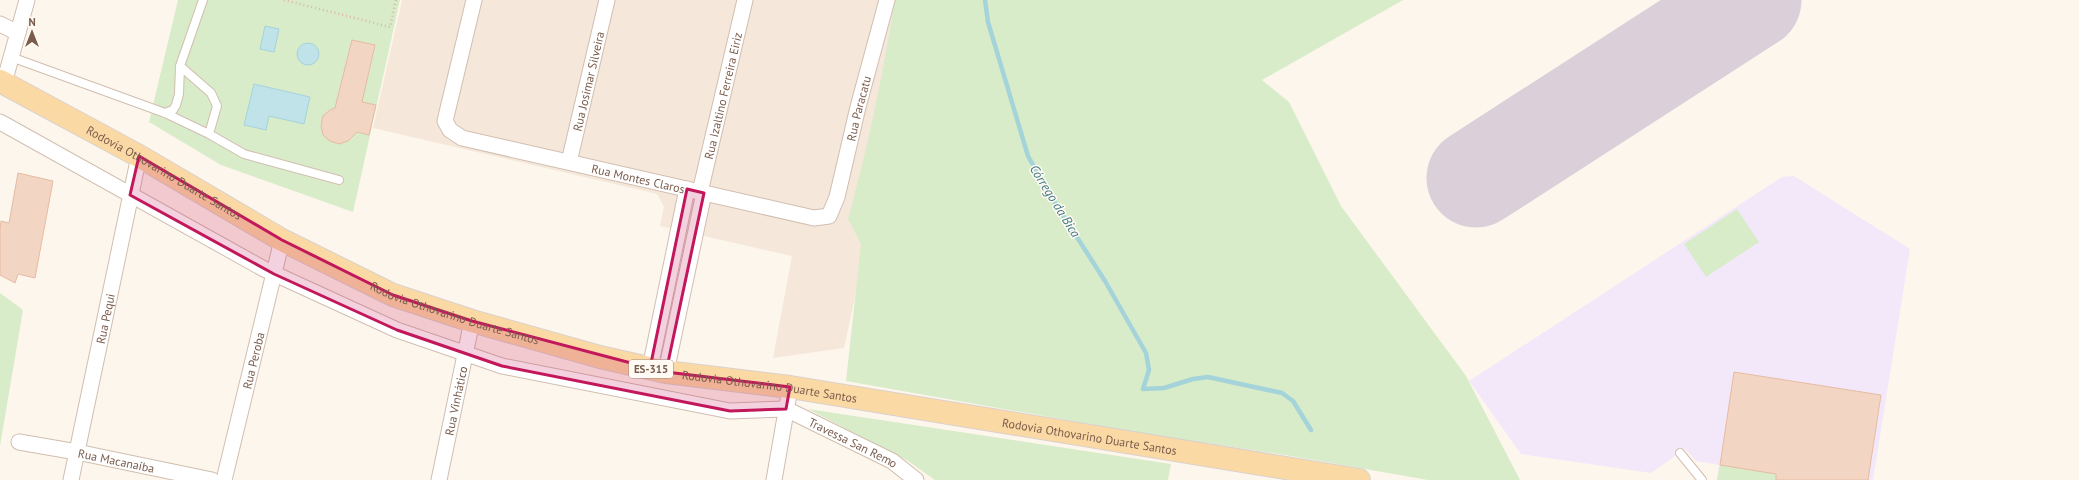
<svg xmlns="http://www.w3.org/2000/svg" width="2079" height="480" font-family="'PT Sans',sans-serif">
<rect width="100%" height="100%" fill="#fdf6ec"/>
<path fill="#f5e8da" d="M402 0H909L870 229 844 348 773 358 792 256 660 226 664 207 657 194 373 128Z"/>
<path fill="#f3e8fa" d="M1794 176 1910 249 1873 480H1717L1719 465 1696 461 1685 449 1651 473 1521 454 1469 381 1782 177Z"/>
<path fill="#d8ecc9" d="M178 0H400L353 212 221 165 149 122Z
M895 0H1403L1262 80 1289 102 1341 206 1466 376 1520 480H1428L1285 455 1134 432 846 381 861 244 848 219C868 147 883 74 895 0Z
M1737 209 1759 242 1706 277 1684 244Z
M0 293 23 310 0 446Z
M808 409 1171 464 1168 480H935L908 461Z
M1720 465 1776 474V480H1717Z"/>
<path fill="#bfe3e8" stroke="#a5d3da" d="M265 26 279 29 274 52 260 49Z
M297 54a11 11 0 1 1 22 0a11 11 0 1 1-22 0Z
M254 84 310 97 304 124 269 116 266 130 244 125Z"/>
<g fill="none" stroke-linecap="round" stroke-linejoin="round">
<path stroke="#a5d3da" stroke-width="4.5" d="M985 0 988 22 1028 156 1050 195 1105 281 1146 353 1149 370 1143 389 1164 388 1193 379 1208 377 1282 393 1293 401 1311 430"/>
<path stroke="#dbcfda" stroke-width="99" d="M1476 178 1752 0"/>
</g>
<path fill="#f3d5c3" stroke="#e6bba3" d="M352 40 375 45 362 102 376 105 369 135 357 132 348 141 339 144 330 141 323 135 321 126 323 116 330 110 335 108Z
M18 173 53 181 35 278 18 274 15 283 0 275V229L1 221 9 223Z
M1734 372 1881 395 1868 480H1776V474L1720 465Z"/>
<g fill="none" stroke-linecap="round" stroke-linejoin="round">
<defs>
<path id="service" d="M11 57 165 113 209 134 244 154 339 180
M180 66 211 93 217 106 209 134
M165 113 173 110 176 105 179 94 180 66 203 0
M1680 453 1702 480"/>
<g id="minor">
<path id="s1" d="M474 0 445 121 450 130 462 138 814 218 829 216 837 197 858 107 887 0"/>
<path d="M0 24 18 33"/>
<path d="M4 83 27 0"/>
<path id="s2" d="M0 122 264 269 397 330 502 366 730 411 786 409 892 461 916 480"/>
<path id="s3" d="M569 162 607 0"/>
<path id="s4" d="M700 192 745 0"/>
<path d="M650 368 687 189"/>
<path d="M666 372 704 193"/>
<path id="s5" d="M19 442 77 452 212 480"/>
<path id="s6" d="M71 480 139 156"/>
<path id="s7" d="M224 480 282 240"/>
<path id="s8" d="M439 480 472 321"/>
<path d="M774 480 788 400"/>
</g>
<g id="primary">
<path id="s9" d="M0 81 139 156 282 240 393 295 472 321 600 357 666 372 790 387 1359 480"/>
</g>
</defs>
<use href="#service" stroke="#d1beb0" stroke-width="10"/>
<use href="#minor" stroke="#d1beb0" stroke-width="17"/>
<use href="#primary" stroke="#dad1cd" stroke-width="24"/>
<path stroke="#d9b8a5" stroke-width="2.5" stroke-dasharray="1 3" stroke-linecap="butt" d="M284 0 390 27 396 0"/>
<use href="#service" stroke="#fff" stroke-width="8"/>
<use href="#minor" stroke="#fff" stroke-width="15"/>
<use href="#primary" stroke="#fbd9a5" stroke-width="22"/>
</g>
<path fill="#c2185b" fill-opacity="0.2" stroke="#c2185b" stroke-width="3" stroke-linejoin="round" d="M139 156 282 240 393 295 472 321 650 368 687 189 704 193 666 372 790 387 786 409 730 411 502 366 397 330 274 274 130 195Z"/>
<g text-anchor="middle" dominant-baseline="central" stroke-width="3" stroke-linejoin="round" paint-order="stroke">
<rect fill="#fffaf3" stroke="#a28b7f" stroke-width="1" x="629" y="360" width="44" height="18" rx="3"/>
<g font-size="11" font-weight="bold" fill="#7a5c4d">
<text x="651" y="369">ES-315</text>
</g>
<g font-size="12" fill="#7a5c4d" stroke="#fffaf3">
<text stroke="none"><textPath href="#s3" startOffset="83">Rua Josimar Silveira</textPath></text>
<text stroke="none"><textPath href="#s4" startOffset="99">Rua Izaltino Ferreira Eiriz</textPath></text>
<text stroke="none"><textPath href="#s1" startOffset="637">Rua Paracatu</textPath></text>
<text stroke="none"><textPath href="#s9" startOffset="188">Rodovia Othovarino Duarte Santos</textPath></text>
<text stroke="none"><textPath href="#s1" startOffset="330">Rua Montes Claros</textPath></text>
<text stroke="none"><textPath href="#s9" startOffset="512">Rodovia Othovarino Duarte Santos</textPath></text>
<text stroke="none"><textPath href="#s6" startOffset="165">Rua Pequi</textPath></text>
<text stroke="none"><textPath href="#s7" startOffset="123">Rua Peroba</textPath></text>
<text stroke="none"><textPath href="#s9" startOffset="836">Rodovia Othovarino Duarte Santos</textPath></text>
<text stroke="none"><textPath href="#s8" startOffset="81">Rua Vinhático</textPath></text>
<text stroke="none"><textPath href="#s9" startOffset="1160">Rodovia Othovarino Duarte Santos</textPath></text>
<text stroke="none"><textPath href="#s2" startOffset="923">Travessa San Remo</textPath></text>
<text stroke="none"><textPath href="#s5" startOffset="99">Rua Macanaíba</textPath></text>
</g>
<g font-size="13" font-style="italic" fill="#437c86" stroke="#fffaf3">
<text transform="translate(1055 201) rotate(58)">Córrego da Bica</text>
</g>
</g>
<g transform="translate(32 32)" stroke="#fffaf3" stroke-width="3" paint-order="stroke">
<path d="M0-3L7 15L0 10L-7 15Z" fill="#7a5c4d"/>
<text y="-6" font-size="11" font-weight="bold" text-anchor="middle" fill="#7a5c4d">N</text>
</g>
</svg>
